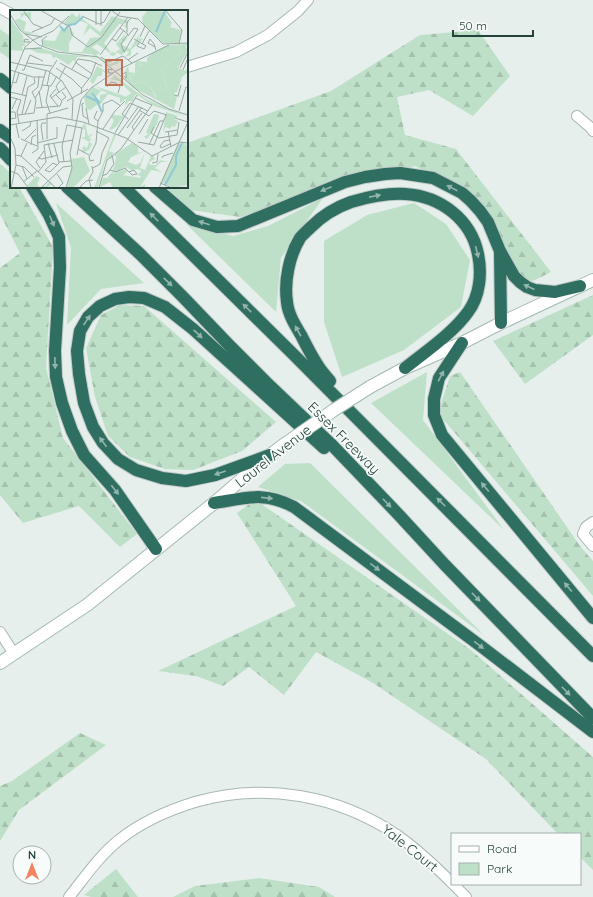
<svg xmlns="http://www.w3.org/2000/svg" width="593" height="897" font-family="Quicksand,sans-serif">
<defs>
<pattern id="forest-firs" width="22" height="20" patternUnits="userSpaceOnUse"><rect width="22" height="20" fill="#bfe0c8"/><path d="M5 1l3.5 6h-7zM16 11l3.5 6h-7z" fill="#a4c1ad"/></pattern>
</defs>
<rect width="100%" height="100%" fill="#e6efeb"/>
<path fill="#bfe0c8" d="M323 198 281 258 276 312 185 223 233 236 268 226Z
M56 203 144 283 101 289 67 325 71 248Z
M414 203 446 224 470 260 461 307 404 350 342 377 324 322V241L367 215Z
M427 372 423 420 504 530 371 403Z
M310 463 484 635 301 501 258 487 285 464Z"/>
<path fill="url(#forest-firs)" d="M0 29 11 37V60L0 52Z
M478 30 510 76 473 116 429 90 397 97 405 135 456 149 551 272 533 281 524 280 476 197 415 166 240 217 190 210 166 187H187V143L331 91 420 35Z
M0 164 11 173V187H19L53 247 46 368 63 438 137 534 120 547 79 506 23 523 0 495V268L20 253 0 214Z
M593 295V335L525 384 493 341Z
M120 305 144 306 276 422 242 451 193 470 165 469 130 457 108 436 95 397 86 348 101 315Z
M460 372 580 546 593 561V596L438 413 450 376Z
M260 503 471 650 593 757V870L580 857V834H558L486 759 373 683 316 652 284 695 249 667 223 686 196 676 158 671 296 606 237 513 248 505Z
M80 733 106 745 19 810 0 841V786L12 781Z
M116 869 138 897H91L84 895Z
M259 878 319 887 335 897H173L195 886Z"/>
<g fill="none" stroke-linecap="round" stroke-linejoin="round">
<defs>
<path id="minor" d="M0 8 11 14
M187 67 236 52 268 35 298 11 308 0
M577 116 591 128 593 131
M593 522 586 527 583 534 593 546
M0 632 14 654
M453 884 466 897
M69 897C85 877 99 856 119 840 140 823 169 810 195 802 265 782 337 795 397 835 417 849 435 866 452 883"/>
<path id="secondary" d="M370 387 405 368 462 343 501 323 593 280
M0 663 87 605 214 503 270 455 282 446"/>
<path id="motorway" d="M0 79 11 88
M0 130 11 138
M0 148 11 160
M32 187 49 215 59 237 60 267 55 351 56 377 62 403 72 431 84 455 115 490 156 549
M67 187 140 254 183 297 229 345 266 382 331 444 398 514 445 565 593 718
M124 187 294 355 593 656
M155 187 193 220 217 227 238 226 345 182 365 177 385 174 400 173 433 178 462 193 471 201 480 211 488 222 500 251 514 276 520 282 527 287 535 290 555 292 580 286
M500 252 501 323
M462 343 439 378 434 399V415L442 435 593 618
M330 381C326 376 320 370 317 364 311 355 306 345 301 335 295 325 288 314 287 302 284 282 289 256 300 238 303 234 307 231 311 227 323 215 334 208 351 202 368 197 387 193 405 194 440 196 471 219 478 254 482 273 480 296 468 312 453 333 425 352 405 368
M270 455 215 475 186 481 162 478 136 470 118 459 103 443 93 427 84 403 79 374 77 351 80 331 88 317 100 306 115 299 129 297 144 298 165 307 193 329 324 448
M214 503C246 498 265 491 294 507L482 647 593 732"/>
</defs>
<use href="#minor" stroke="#a8b8b2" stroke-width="12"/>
<use href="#secondary" stroke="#a4bbb3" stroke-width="14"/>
<use href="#motorway" stroke="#c2cac8" stroke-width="14"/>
<use href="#minor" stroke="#fff" stroke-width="10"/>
<use href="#secondary" stroke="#fff" stroke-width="12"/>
<use href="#motorway" stroke="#2f6f62" stroke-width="12"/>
<defs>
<path id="secondary-bridge" d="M282 446 334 410 370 387"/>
</defs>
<use href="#secondary-bridge" stroke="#a4bbb3" stroke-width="14" stroke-linecap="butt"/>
<use href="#secondary-bridge" stroke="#fff" stroke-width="12"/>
</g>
<defs><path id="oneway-solid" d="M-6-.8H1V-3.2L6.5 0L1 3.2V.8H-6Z"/></defs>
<g fill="#93b5ae">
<use href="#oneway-solid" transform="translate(452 188) rotate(-153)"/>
<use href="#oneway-solid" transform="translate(326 189) rotate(158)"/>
<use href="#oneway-solid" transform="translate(375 196) rotate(-11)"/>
<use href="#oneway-solid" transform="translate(154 217) rotate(-135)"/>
<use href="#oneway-solid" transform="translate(52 221) rotate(67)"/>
<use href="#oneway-solid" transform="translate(204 223) rotate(-163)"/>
<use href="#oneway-solid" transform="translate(477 252) rotate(76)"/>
<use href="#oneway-solid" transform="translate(168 282) rotate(44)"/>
<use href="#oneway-solid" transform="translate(529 287) rotate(-155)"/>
<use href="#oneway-solid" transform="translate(247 308) rotate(-135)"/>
<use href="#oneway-solid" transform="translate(87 320) rotate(-56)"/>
<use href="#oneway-solid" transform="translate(298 331) rotate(-119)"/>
<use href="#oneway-solid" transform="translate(198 334) rotate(43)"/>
<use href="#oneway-solid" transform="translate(55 363) rotate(88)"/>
<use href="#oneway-solid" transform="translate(441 376) rotate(-62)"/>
<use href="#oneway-solid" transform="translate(103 442) rotate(-126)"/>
<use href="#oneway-solid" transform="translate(220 473) rotate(161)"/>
<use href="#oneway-solid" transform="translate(485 487) rotate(-130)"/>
<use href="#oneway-solid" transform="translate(115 490) rotate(52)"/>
<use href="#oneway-solid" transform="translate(267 498) rotate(6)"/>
<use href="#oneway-solid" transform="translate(441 502) rotate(-135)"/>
<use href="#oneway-solid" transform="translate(387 503) rotate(46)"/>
<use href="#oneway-solid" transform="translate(375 567) rotate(37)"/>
<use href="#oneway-solid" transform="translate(568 587) rotate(-130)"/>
<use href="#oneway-solid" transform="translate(476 597) rotate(46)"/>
<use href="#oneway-solid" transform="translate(479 645) rotate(37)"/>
<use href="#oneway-solid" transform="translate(566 691) rotate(46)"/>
</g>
<g text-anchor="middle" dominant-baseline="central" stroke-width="3.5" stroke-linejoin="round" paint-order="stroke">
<g font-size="14" fill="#24423a" stroke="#f7fbf9">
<text transform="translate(344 438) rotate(45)">Essex Freeway</text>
<text transform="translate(273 456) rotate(-38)">Laurel Avenue</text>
<text transform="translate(410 848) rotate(38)">Yale Court</text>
</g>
</g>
<g transform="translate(10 10)">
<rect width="178" height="178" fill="#e6efeb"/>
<path d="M138 0 155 2 162 13 160 17 171 20 169 33H153L133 14 132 7ZM158 35 170 36 168 39 172 41 169 46 165 44V48L151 59 155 67 157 82 149 75 147 88 140 76 131 71 124 74 119 64 127 65 128 56H133L128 51 137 52V48L142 43ZM85 76 123 89 124 91H119L115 96 116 89 110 93V88L98 84 90 95V85L98 83 87 79 92 80ZM172 132 178 136 177 175 164 178 151 172 167 136Z" fill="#bfe0c8"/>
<path d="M10 0 11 3 21 2V9L14 5 10 9 16 12 14 21 25 23 30 27 24 23 17 25 10 19 5 10 11 8ZM70 3 71 8 90 22 102 6 119 11 116 18 112 15 115 16 117 11 116 14 113 11 112 14H109L94 33 100 41V43L87 34 82 37 90 43 86 45 96 51 100 54 108 51 109 53 101 56 81 44 54 42 34 36 32 30 45 31 52 17 55 19 60 18 64 24 59 33V42H72L80 28 91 27 80 18 73 26 78 14 68 10 67 7ZM130 23 128 28 133 29 121 40V45L115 47 119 42 117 41 111 45 107 42 104 46 100 45 102 41 104 43 110 39 106 34 115 24 114 30 119 26 114 32 111 31 110 32H113L112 35 120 39ZM177 34 176 37 178 40 168 58 175 61 178 58V62L172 67 167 82H165L164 86 171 87H167L164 99 122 77 108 61 115 69 117 61 114 63 118 56 119 62 125 63V53L128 51 135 59 134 60 130 55 127 65 119 64 120 67 124 74 131 71 140 76 146 88 149 75 157 81 155 67 151 59 165 48V44L169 46 172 41 168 39 170 36 158 35ZM28 37 50 44 76 46 84 48 96 55 100 65 92 61V66H88L83 74 80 71 87 56 95 61V54L80 47H67L65 52 63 50 59 55 46 47 43 48 41 44 28 43 20 39ZM103 64 136 89 178 107 144 96 126 84 123 89 116 87 121 83 109 71 100 69 104 67ZM156 102 168 106 164 109 168 111 165 117 162 116 160 119 156 117 153 122ZM102 105 114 106 106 117 99 121 104 110 101 107ZM75 113 78 126 83 123 79 128 82 129 79 131 82 134 79 140 72 143 73 136 77 138 79 132 71 127H75V120L71 118ZM104 124 106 125 99 141 104 143 99 147H103L101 149 98 148 95 152 88 177 84 178ZM122 133 128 137V143L135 141 121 147 118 152 126 155 130 153 135 142 130 158 135 160 141 146H143L145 149 139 152 140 155H146L150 150 158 152H151L145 158 152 162 141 160 130 177 135 174V178H103L100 172 90 177 93 168H97L102 162 106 163 116 159 118 161 113 165 130 168 131 166 127 165 132 161 127 159 122 160 115 157 106 162 102 161 105 155 106 147 104 145ZM178 161 175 171 169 176 156 171 160 167 158 171 168 173ZM26 166 30 168 27 174 29 177 36 176 40 171 42 174 35 178H15Z" fill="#bfe0c8"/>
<path d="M62 3 69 9 65 14 58 16 54 13ZM0 8 13 26 15 36H12L13 41 0 40ZM83 77 91 81 85 87 90 92 80 100 76 98 74 87ZM144 104 149 105 147 114 137 129 134 127 138 124 136 122ZM74 147 80 161 63 178H57L62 158 61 149Z" fill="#bfe0c8"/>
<path fill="none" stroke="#8ec9d4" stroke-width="2" d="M50 16 54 21 59 15 65 14 73 7M146 22 155 1M82 83 90 93M76 86 87 91 92 102M155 175 166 155V146L172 133"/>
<path fill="none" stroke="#98aaa4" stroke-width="1" d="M13 0 23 14 33 18M30 0 60 17 62 25 78 37 91 28 110 2M86 0V15M101 0 109 6 128 9 153 34 178 33M155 0 172 20 169 34M0 4 10 20 29 35 48 42 88 47 133 85 159 99 178 105M72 6 89 14 94 12 101 0M91 16V0M110 18 118 24 111 34 114 42 128 19 124 18 118 26M22 22 41 14 45 8M117 22V12L121 8M15 24 32 27M130 27 135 16M102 29 106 31 114 20M124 29 136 36 134 39 127 36 129 33M19 30 15 29 14 32H20M132 34 139 21M33 36 32 30 37 26M145 37 138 33 140 29 144 34 146 40M14 39 32 38M90 45 118 7M91 47 99 52 113 46 122 53M118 50 128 43M0 52 38 61 52 71 63 89 62 110M65 52 82 64M17 53 42 56M50 53 79 69M46 58 62 69 72 79 71 84M170 58 178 42M62 59 68 49 81 51 92 56M0 60 23 67H34M12 60H14L20 45 33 51M102 60 98 59 99 63H103M173 60 178 48M116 62V68L112 65ZM49 69 56 56M3 72 6 73 9 63M32 75 41 76 47 66M37 76 40 61 47 50M39 76 36 91 40 103M97 77 101 72 106 73 110 77 108 83M46 79 40 86 48 96M71 79 81 66 86 52M29 81 32 97M0 82 17 86M0 83 5 62 15 37 23 30 43 21 59 6M49 83 46 76 51 70M12 85 17 66M164 85 168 86 171 75M0 87 11 90 7 102 9 113M25 88 31 79 36 60M41 88 56 77M125 88 142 95 124 120 122 117 132 103M51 91 56 87 52 82M57 91 78 79M74 93 72 94 73 106 78 109M26 98 50 96 52 91 46 85M76 98 79 114M2 99 7 88M129 100 139 106 144 101 157 105M87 101 84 108 88 111M169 101 176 77 178 78M0 102H5L6 108 0 109M12 104 18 77 25 73 24 68M15 104 21 90M8 105 24 103 26 90 22 82 28 77 29 66M165 108 178 112M118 109 112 104 120 93 138 101M6 114 9 128M0 115 47 107 73 112 116 128 142 146 170 132 178 133M144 117 141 123 149 128 167 125 169 112M117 118 132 97M93 119 105 101 115 91M12 121 20 116 21 111M86 121 99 128 92 143M158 121 161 137M155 122 168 120M105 123 127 85M129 124 138 109M108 125 129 96M0 127 5 138 6 155 1 178M11 129 27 136M37 129V104L58 98M33 130 31 116 32 113H36M14 131 26 119M128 132 144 135 156 105M27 133 47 128V117M38 133 42 148M21 135 22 127 26 125M139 135 150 111H154M150 136 151 138 160 134M150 136 154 131 160 130M68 139 79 145M22 143 28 139 27 110M5 145 11 146 46 178M11 146 17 133M28 148 32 149 48 145M152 148 153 146 163 143M84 150 80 151 79 147 86 133 88 111 93 101V94L102 90 111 96M49 152 61 151M54 152 52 136 57 115 72 118 67 145M142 153 147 152 148 144M6 155 14 157 24 167M12 156 17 169M30 158 26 152 34 141M83 158 90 154 92 143M35 160 40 162 49 153 44 134M35 160 43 153 47 155M100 160 106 162 115 158 122 165 127 164 124 160 119 162M0 161 8 164 17 176M28 162 36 152 34 135 63 130M47 164 53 173 48 178M92 166 97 164 104 154 102 145M13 172 27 161M150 173 162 178M32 177 53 157 61 156M70 177 76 171 83 170M56 178 62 158 60 143 71 90 81 78 106 61 159 35M81 178 79 169 83 162 82 156M89 178 97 150 111 139 124 120M149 178 178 112"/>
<path fill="#c07456" fill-opacity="0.15" stroke="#c07456" stroke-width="2" d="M96 50H112V75H96Z"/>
<rect width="178" height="178" fill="none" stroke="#24423a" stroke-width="2"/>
</g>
<rect x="451" y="833" width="130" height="52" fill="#f7fbf9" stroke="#a3b1ad"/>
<rect x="459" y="846" width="20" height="6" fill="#ffffff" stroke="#a3b1ad"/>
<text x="487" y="853" font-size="12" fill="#24423a">Road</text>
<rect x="459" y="863" width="20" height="12" fill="#bfe0c8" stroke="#a3b1ad"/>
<text x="487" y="873" font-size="12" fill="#24423a">Park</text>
<g transform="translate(32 865)"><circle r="19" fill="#f7fbf9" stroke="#a3b1ad"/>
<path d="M0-3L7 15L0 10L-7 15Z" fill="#f4845f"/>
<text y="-6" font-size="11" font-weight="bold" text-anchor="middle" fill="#24423a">N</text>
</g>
<path d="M453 30v6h80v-6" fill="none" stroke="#24423a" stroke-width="2"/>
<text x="459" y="30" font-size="12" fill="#24423a" stroke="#f7fbf9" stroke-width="3" paint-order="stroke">50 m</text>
</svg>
